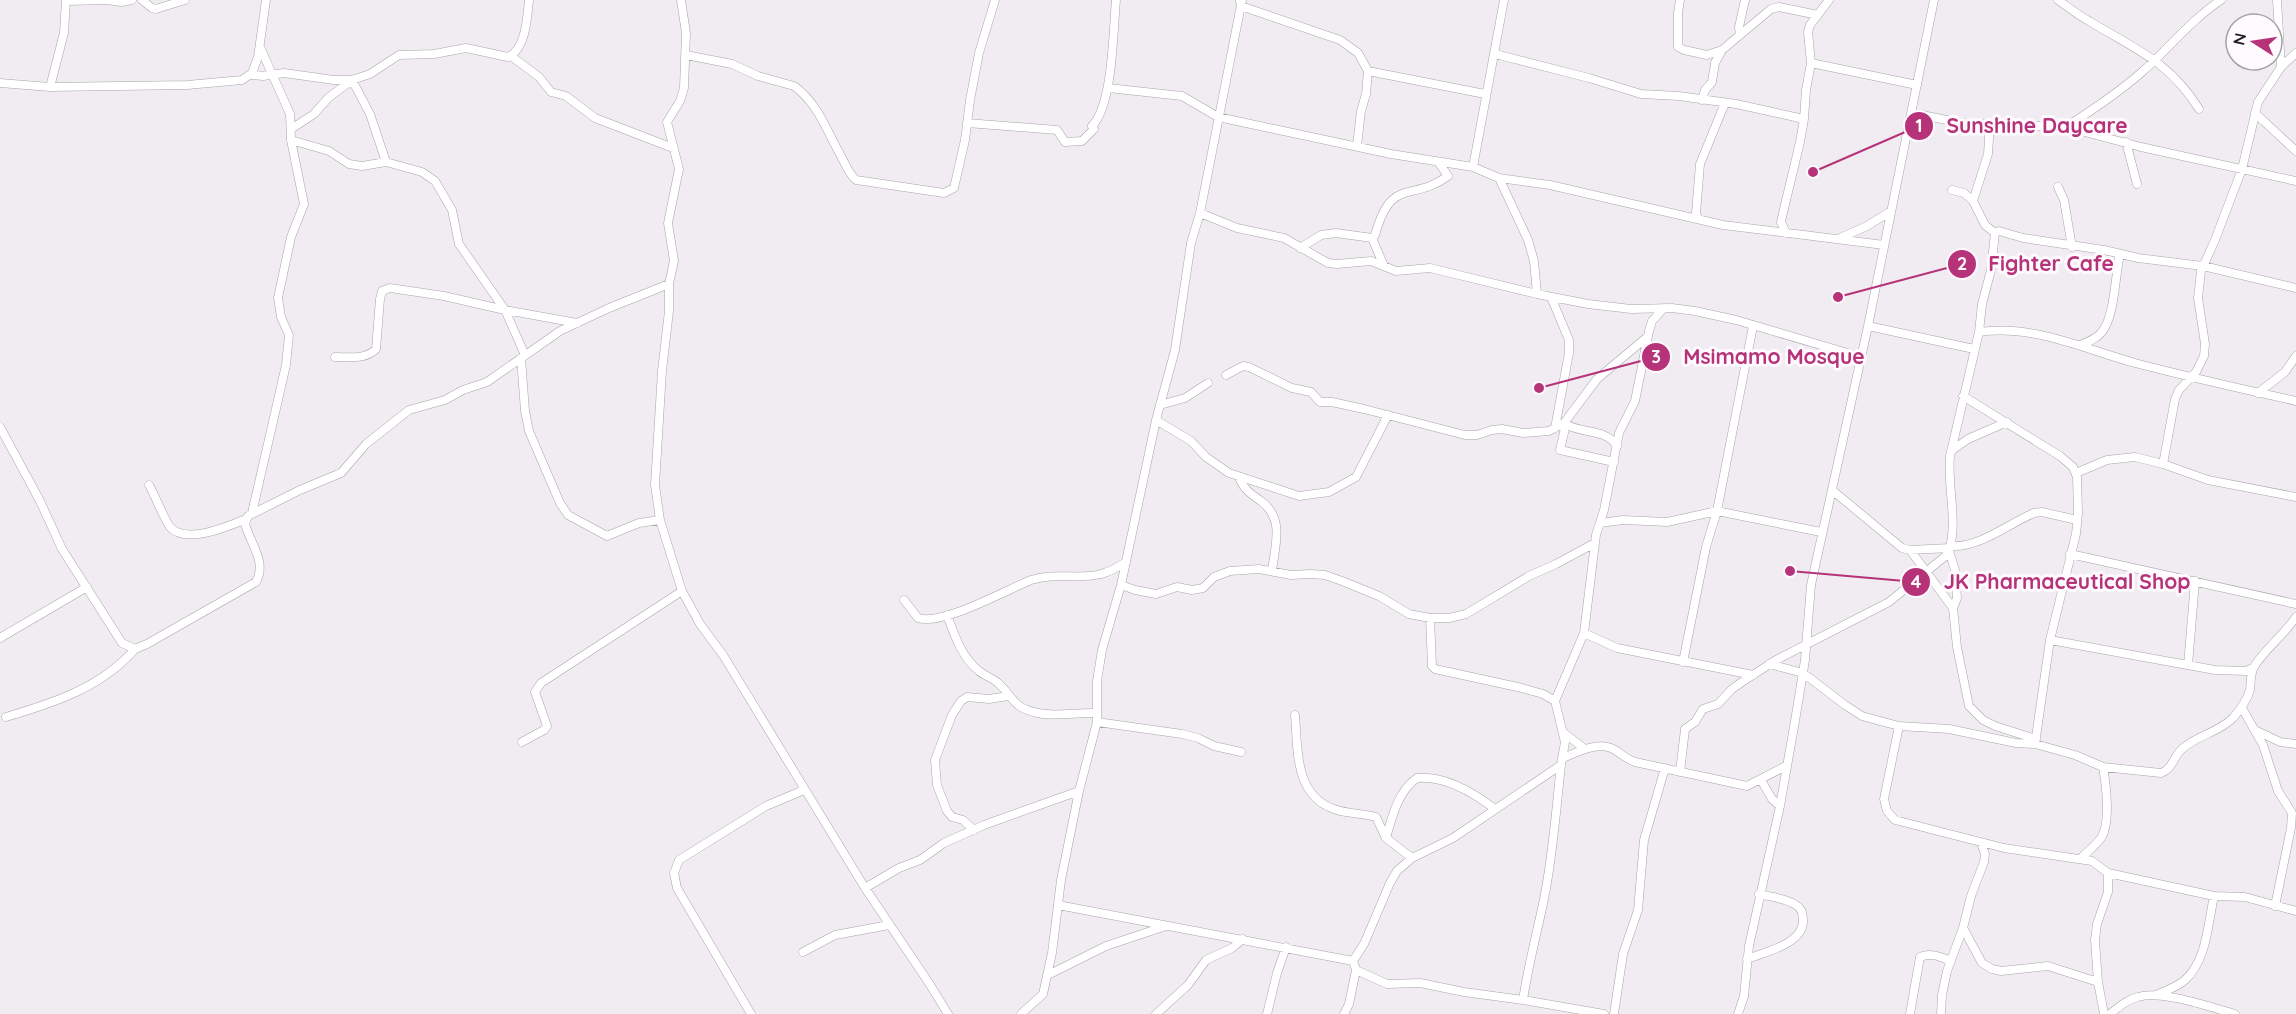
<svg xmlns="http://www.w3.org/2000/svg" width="2296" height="1014" font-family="Quicksand,sans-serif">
<rect width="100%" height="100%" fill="#f1ecf2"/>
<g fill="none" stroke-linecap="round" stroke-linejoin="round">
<defs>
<path id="minor" d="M142 0 152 8 156 9 185 0
M681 0 686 33 684 88 680 101 667 122 679 169 668 223 674 261 669 284V311L662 371 655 485 660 520 682 591 700 624 723 655 865 888 929 983 948 1014
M1680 0 1678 13V47L1684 50 1707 55 1722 50
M2058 0C2068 7 2078 15 2089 21 2135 49 2169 61 2199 109
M66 1 107 0 121 2 132 0
M1240 1 1241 6 1340 40 1358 53 1368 71 1366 94 1361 111 1357 146
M1740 35 1739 27 1745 0
M1495 54 1589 78 1641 94 1679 96 1736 104 1804 119
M686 55 732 64 758 76 794 86C818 103 827 132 841 156 845 164 849 174 856 180L944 193 954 188 965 140 970 100 979 53 995 0
M511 56 539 77 551 92 566 96 595 118 673 148
M1811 63 1917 85
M2281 67 2296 53
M1368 71 1485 94
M250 75 263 76 284 73 334 80H352L370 74 399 55 434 54 466 48 508 57C526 49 527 18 529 0
M0 83 50 87 187 85 242 80 252 73 258 57 266 0
M50 87 64 33 66 0
M1108 88 1182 96 1218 117 1391 154 1473 167 1499 178 1550 185 1723 225 1884 245
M1702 100 1705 90 1712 82 1715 63 1722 50 1771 9 1779 7 1818 15
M2255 113 2296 151
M1910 118 1922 115 1961 123 2066 127 2141 147 2296 181
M967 123 1057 130 1065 142 1082 141 1094 129 1092 126C1113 105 1113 31 1116 0
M2066 127C2092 110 2118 93 2142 72 2169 48 2191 20 2221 0
M291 129 314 114 328 98 352 80 370 114 386 162
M291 140 329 151 349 164 362 166 386 162 422 172 435 181 452 210 459 244 505 310 525 355
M2126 142 2137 184
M1473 167 1504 0
M1499 178 1528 240 1534 261 1537 294
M2058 187 2064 200 2072 247
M1952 190 1964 193 1973 201
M1200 213 1237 228 1284 238 1328 263 1337 264 1371 261 1396 271 1430 268 1537 294 1588 304 1631 309 1672 308 1695 311 1736 320 1861 357
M1698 219 1696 213 1700 164 1725 103
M1786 233 1781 222 1783 213 1800 142 1804 119 1806 90 1811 63 1808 32 1810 25 1829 0
M1995 233 1999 231 2023 238 2104 250 2138 258 2203 266 2296 288
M1372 238 1384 266
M1840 238 1867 226 1891 211
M1300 248 1321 235 1336 233 1372 238 1375 235C1392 175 1411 203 1448 176L1439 163
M1551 297 1569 340V353L1555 428
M1868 326 1974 349
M1979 332C2033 324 2084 349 2135 363 2188 377 2242 389 2296 401
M2080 345C2088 342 2096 339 2101 333 2115 318 2115 274 2120 254
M335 357C350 357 365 360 376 349L380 299 382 291 390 288 444 296 505 310 577 323
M521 358 525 411 529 431 560 503 568 515 607 536 639 523 660 520
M1226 375 1243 366 1249 367 1292 388 1311 392 1320 402H1332L1364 409 1465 435H1477L1492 430 1502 429 1523 433 1549 431 1564 423 1597 379 1646 338
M2258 393 2285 372 2296 356
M1963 396 2060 456 2073 467 2077 477 2078 513 2076 534 2050 640 2035 744
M1160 405 1185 398 1208 383
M1156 420 1191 441 1206 457 1229 473 1299 496 1329 492 1356 477 1388 415
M1564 423C1581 435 1604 427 1617 446
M1566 424 1560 450 1614 462
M0 427 40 501 62 549 122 643 135 649 147 644 256 582C267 562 251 545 245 524L248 516 300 490 341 473 366 444 409 410 445 400 463 390 487 382 560 331 609 308 669 284
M1951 451 1968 439 2007 422
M2163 464 2175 399 2179 390 2196 372 2204 356 2205 344 2198 298 2201 271 2215 240 2242 169 2258 102 2281 67 2277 0
M2076 473 2107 460 2135 457 2163 464 2208 480 2296 497
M1239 477C1243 489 1251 494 1261 501 1285 519 1275 545 1272 571
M149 485C155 495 164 519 170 527 186 545 229 526 246 519
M1832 490 1902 548 1910 550 1950 548
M252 513 286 365 289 335 281 317 278 298 291 237 304 204 291 140 290 114 260 47
M1600 523 1623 520 1667 522 1717 511 1821 532
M1951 546C1979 548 2008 524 2034 513L2042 512 2077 520
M1910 550 1953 608
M1949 551 1955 570 1957 598 1953 608 1957 647 1969 706 1983 720 1995 726 2036 739
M2070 554 2296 604
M1121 585 1135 590 1156 594 1177 587 1192 590 1203 588 1214 577 1230 571 1259 569 1291 575 1310 574 1325 575 1342 581 1379 596 1409 614 1430 618H1449L1466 614 1529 576 1556 564 1595 543
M904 600 918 618C942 626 1006 590 1031 580 1056 572 1078 580 1101 574 1110 572 1118 567 1126 562
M947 615C954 634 962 658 979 671 985 676 993 678 998 683 1015 698 1011 707 1038 713 1055 717 1078 712 1097 713
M1430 618 1432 666 1435 669 1522 688 1543 694 1555 701
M1584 633 1617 648 1753 675
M0 638 87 587
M2050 640 2215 670 2246 671 2253 668
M1683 662 1706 547 1717 511 1753 326
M1769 664 1803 673 1845 705 1862 716 1880 721 1899 726 1949 729 2016 743 2035 744 2075 755 2103 767C2106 784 2111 824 2101 838 2095 846 2087 852 2080 859
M2188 665 2195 581
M2242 708 2263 745 2278 791 2292 813 2291 828 2275 906
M1295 715C1298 749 1294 795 1334 809 1347 814 1362 813 1376 817L1386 838 1412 858
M6 717C53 703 101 688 135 649
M1097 722 1182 734 1198 738 1214 746 1241 752
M1899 726 1884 799 1887 811 1895 820 2004 848 2092 861 2108 873V892L2097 924 2095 940 2098 982 2104 1014
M2255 730 2280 742 2296 744
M1564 733 1585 749
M522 742 544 730 547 726 535 692 541 683 682 591
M1563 758C1577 752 1600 740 1615 750 1622 755 1627 759 1635 762L1747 786 1786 766
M2103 767 2161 773C2173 769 2173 757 2182 749 2197 735 2218 733 2233 718 2240 710 2247 700 2250 690 2251 682 2250 675 2254 667 2262 652 2285 634 2296 617
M1680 772 1685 729 1695 722 1703 709 1718 704 1732 689 1742 682 1776 660 1889 602 1948 554C1959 524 1947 487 1950 456L1979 332 1982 304 1991 270 1995 233 1985 225 1973 201 1988 154 1990 123
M1761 780 1772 799 1780 806
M974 830 963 820 952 817 947 811 937 785 935 760 952 715 961 701 967 697 989 699 1008 696
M1386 838C1392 817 1398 791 1417 778 1445 775 1474 793 1495 809
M2108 873 2214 896 2245 897 2296 911
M865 888 899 868 920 860 944 843 984 825 1079 791
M1058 905 1353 961 1356 970 1387 984 1420 983 1464 992 1523 1000 1604 1014
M1963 928 1982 963 1992 969 2001 971 2048 966 2098 982
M803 952 835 935 889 925
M1747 959C1765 952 1803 944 1803 921 1803 914 1802 909 1796 905 1786 898 1771 897 1759 894
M1353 961 1364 944 1390 883 1397 871 1412 858 1453 838 1561 765
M1048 975 1106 946 1166 926
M2156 995C2165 991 2177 987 2185 980 2207 960 2208 923 2214 896
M1523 1000C1528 966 1537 933 1544 899 1553 855 1556 810 1561 765L1565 742 1555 701 1584 633 1596 535 1604 510 1619 433 1635 401 1649 331 1652 321 1664 308
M751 1014 677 888 674 873 679 860 766 806 804 790
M1021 1014 1043 994 1052 953 1061 880 1079 791 1097 722V681L1102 650 1121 585 1156 420 1175 350 1191 243 1200 213 1242 0
M1156 1014 1188 985 1206 960 1232 948 1243 939
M1267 1014 1277 973 1286 947
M1344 1014 1349 1004 1356 970
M1614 1014 1623 954 1638 910 1644 840 1665 768
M1738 1014 1744 996 1749 946 1780 806 1795 721 1805 660 1811 585 1868 326 1934 0
M1910 1014 1920 957C1931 952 1941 957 1951 961
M1941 1014 1942 995 1947 971 1963 928 1971 896 1984 862 1985 854 1981 843
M2110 1014C2119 1007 2126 1000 2138 997 2162 990 2210 1007 2235 1014"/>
</defs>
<use href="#minor" stroke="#a8a4a9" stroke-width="9"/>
<use href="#minor" stroke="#fff" stroke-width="8"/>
</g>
<path fill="none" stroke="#b6337a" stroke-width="2" d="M1813 172L1919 126M1838 297L1962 264M1539 388L1656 357M1790 571L1916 582"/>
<g fill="#b6337a" stroke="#fefafe" stroke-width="2">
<circle cx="1813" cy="172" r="6"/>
<circle cx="1838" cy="297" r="6"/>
<circle cx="1539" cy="388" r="6"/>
<circle cx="1790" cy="571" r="6"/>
<circle cx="1919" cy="126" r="15"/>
<circle cx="1962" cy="264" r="15"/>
<circle cx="1656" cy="357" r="15"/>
<circle cx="1916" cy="582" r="15"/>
</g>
<g font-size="18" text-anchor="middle" font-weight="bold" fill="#fff">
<text x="1919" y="132">1</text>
<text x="1962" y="270">2</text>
<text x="1656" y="363">3</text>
<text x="1916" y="588">4</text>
</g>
<g font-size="21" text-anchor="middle" font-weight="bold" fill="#b6337a" stroke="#fefafe" stroke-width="6" stroke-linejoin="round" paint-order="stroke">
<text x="2037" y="133">Sunshine Daycare</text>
<text x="2051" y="271">Fighter Cafe</text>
<text x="1774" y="364">Msimamo Mosque</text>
<text x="2067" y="589">JK Pharmaceutical Shop</text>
</g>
<g transform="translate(2254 42) rotate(282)"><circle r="28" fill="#fefafe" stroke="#a6a3a6" stroke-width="1.5"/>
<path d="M0-4.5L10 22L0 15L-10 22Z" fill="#b6337a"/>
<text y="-9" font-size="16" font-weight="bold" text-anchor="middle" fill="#222022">N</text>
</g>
</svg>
